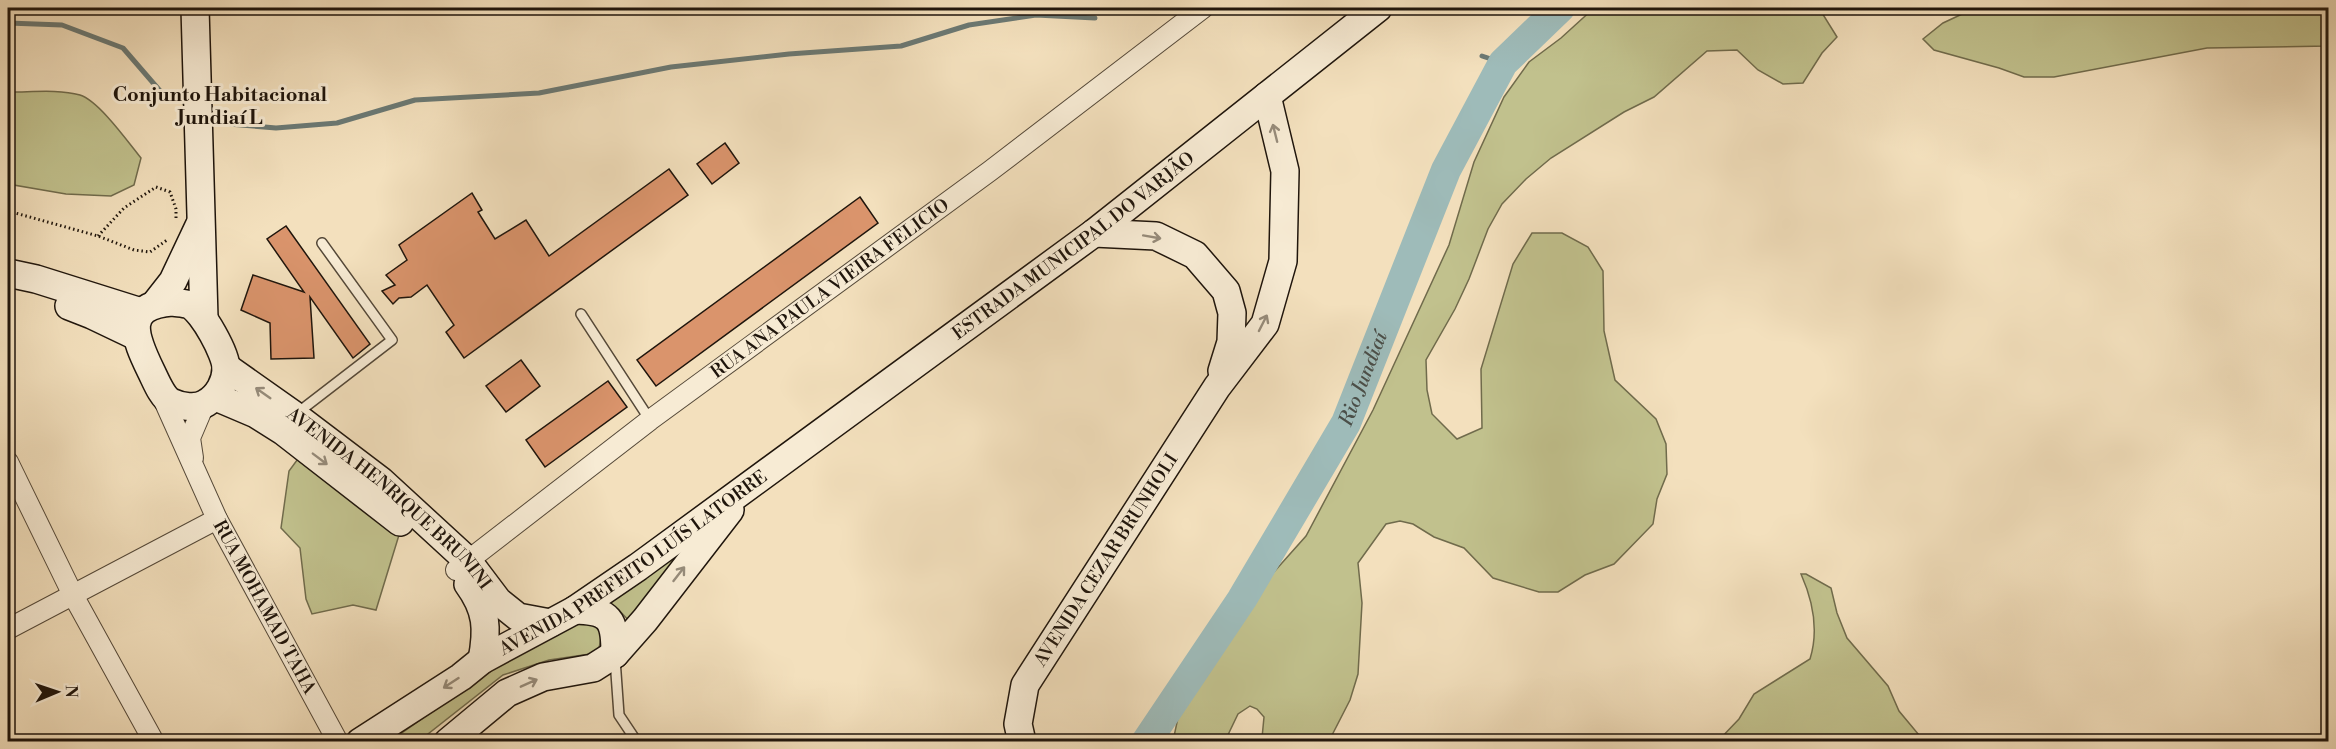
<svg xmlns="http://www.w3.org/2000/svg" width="2336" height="749" font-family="'Libre Bodoni',serif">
<rect width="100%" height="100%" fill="#f3e0bd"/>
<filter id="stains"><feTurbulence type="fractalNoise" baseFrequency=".00333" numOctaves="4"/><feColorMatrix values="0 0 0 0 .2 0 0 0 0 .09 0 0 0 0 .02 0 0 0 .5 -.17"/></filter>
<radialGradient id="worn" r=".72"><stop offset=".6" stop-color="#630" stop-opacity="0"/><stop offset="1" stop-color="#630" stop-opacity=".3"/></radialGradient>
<path fill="#c1c18d" stroke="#706b4c" stroke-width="1.5" d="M1594 8H1819L1837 37 1822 53 1803 83 1783 84 1758 70 1737 50 1707 51 1654 97 1624 112 1551 158 1526 179 1502 204 1488 229 1469 279 1455 309 1426 360 1427 390 1432 414 1457 439 1482 428 1481 369 1513 264 1532 233H1562L1588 247 1603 271 1604 331 1615 380 1656 419 1666 444 1667 474 1657 499 1653 524 1614 564 1585 575 1558 592H1539L1493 578 1464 548 1434 537 1413 524 1400 521 1386 524 1358 563 1362 603 1358 674 1350 700 1330 739 1326 742 1264 741 1262 738 1264 717 1257 709 1250 706 1238 714 1225 741H1173L1179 713 1213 640 1306 536 1373 410 1449 245 1474 162 1504 97 1529 62 1561 38Z
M1975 8H2328V46L2207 48 2054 77H2024L1999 68 1934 50 1923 39 1943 23Z
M11 92C32 92 59 89 80 95 99 101 128 142 141 158L134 185 111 196 66 194 8 184V93Z
M300 456 399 535 376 610 353 605 312 614 306 599 300 548 281 528 289 471Z
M698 531 632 624 618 609 604 602Z
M1801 574H1806L1831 588 1837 613 1847 638 1888 686 1899 711 1919 735 1920 741H1718L1739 719 1754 694 1810 659C1819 630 1813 601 1801 574Z
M575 619 592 623 602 634 599 648 590 654 549 660 503 675 419 741 389 742 500 664Z"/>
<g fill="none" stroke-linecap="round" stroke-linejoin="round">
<path stroke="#6b7974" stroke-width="5" d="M8 23 62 25 123 48 161 92 183 102
M1482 56 1503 63
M212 116 229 124 276 128 337 123 415 100 539 93 671 67 789 54 901 46 969 25 1036 15 1095 18"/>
<path stroke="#9ebbb9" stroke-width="30" id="s1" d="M1146 742 1242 599 1346 423 1446 170 1503 63 1560 8"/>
</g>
<path fill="#da946c" stroke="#1f150c" stroke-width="1.5" d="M725 143 739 163 712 184 697 164Z
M669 169 688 195 464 358 446 332 454 325 427 285 411 297 399 298 393 304 382 291 395 285 386 275 407 260 399 245 472 193 482 210 478 212 495 239 526 220 549 256Z
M860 197 878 223 656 386 637 360Z
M286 226 370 344 353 358 310 297 314 358 271 359 270 323 241 310 253 275 304 292 267 239Z
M521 360 540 386 506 412 486 386Z
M608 381 627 407 545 467 526 440Z"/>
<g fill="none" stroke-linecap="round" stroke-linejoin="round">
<defs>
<path id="lane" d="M581 314 650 420
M296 414 392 340 322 243
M615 659 619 715 637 742"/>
<g id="street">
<path id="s2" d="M161 394 217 519 338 742"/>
<path d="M193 458 190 438 204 405"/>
<path d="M8 462 73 595 154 742"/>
<path id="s3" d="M456 570 650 420 990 171 1203 8"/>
<path d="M8 629 217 519"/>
</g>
<g id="secondary">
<path d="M195 8 204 318"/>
<path d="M1094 233 1156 236 1195 255 1226 291 1232 313 1231 342 1222 371"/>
<path d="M8 273 36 279 141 312"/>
<path d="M172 302C177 303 185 303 190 305 203 312 226 354 226 368 226 382 218 396 206 403 197 409 181 407 171 402 162 397 156 381 151 371 135 338 121 306 172 302Z"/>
<path d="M155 304 173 281 199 226"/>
<path d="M69 306 92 315 136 336"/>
<path id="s4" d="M226 367 294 415 381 481 467 560 498 601 518 617 550 623"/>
<path d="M216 397 256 414 283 431 400 522"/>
<path d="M468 584C487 610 488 629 482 660"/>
<path d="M575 610C610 611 615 619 615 654"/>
<path id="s5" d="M360 742 461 677 482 660 575 610 638 567 1094 233 1378 8"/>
<path d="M448 742 507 693 543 677 593 668 615 654 645 620 730 510"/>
<path id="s6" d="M1022 742 1018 724 1025 685 1217 387 1265 324 1283 261 1285 171 1267 96"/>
</g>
</defs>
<use href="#lane" stroke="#544838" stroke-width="12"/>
<use href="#street" stroke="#544838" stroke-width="22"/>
<use href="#secondary" stroke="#1f150c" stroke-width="30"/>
<path stroke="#1f150c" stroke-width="3" stroke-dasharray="1.5 3" stroke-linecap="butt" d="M8 211 98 236 134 250 150 252 167 240
M98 236 124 208 156 187 170 192 176 209V221"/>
<use href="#lane" stroke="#f7ebd4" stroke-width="9"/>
<use href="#street" stroke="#f7ebd4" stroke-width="20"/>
<use href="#secondary" stroke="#f7ebd4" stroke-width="27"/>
</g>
<defs><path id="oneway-shaft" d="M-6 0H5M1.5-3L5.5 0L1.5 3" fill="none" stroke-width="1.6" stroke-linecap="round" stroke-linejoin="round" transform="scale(1.5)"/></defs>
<g stroke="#968b7a">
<use href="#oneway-shaft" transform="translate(1275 133) rotate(-104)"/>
<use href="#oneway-shaft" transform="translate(1152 237) rotate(10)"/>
<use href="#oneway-shaft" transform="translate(1263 323) rotate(-63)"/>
<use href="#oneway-shaft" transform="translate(263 393) rotate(-145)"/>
<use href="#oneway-shaft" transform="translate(320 459) rotate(37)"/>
<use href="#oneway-shaft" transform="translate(679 574) rotate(-52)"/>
<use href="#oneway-shaft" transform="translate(451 683) rotate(147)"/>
<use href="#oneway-shaft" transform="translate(529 683) rotate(-24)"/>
</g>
<g text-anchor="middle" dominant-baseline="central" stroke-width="6" stroke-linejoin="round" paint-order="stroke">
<g font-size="18" fill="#1f150c" stroke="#f7ebd4">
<text stroke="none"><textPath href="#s5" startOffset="870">ESTRADA MUNICIPAL DO VARJÃO</textPath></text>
<text stroke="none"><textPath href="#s3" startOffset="468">RUA ANA PAULA VIEIRA FELICIO</textPath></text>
<text stroke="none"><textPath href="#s4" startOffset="210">AVENIDA HENRIQUE BRUNINI</textPath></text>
<text stroke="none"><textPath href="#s6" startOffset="207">AVENIDA CEZAR BRUNHOLI</textPath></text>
<text stroke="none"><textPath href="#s5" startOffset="327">AVENIDA PREFEITO LUÍS LATORRE</textPath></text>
<text stroke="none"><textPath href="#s2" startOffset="237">RUA MOHAMAD TAHA</textPath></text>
</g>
<g font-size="20" font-weight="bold" fill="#1f150c" stroke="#f7ebd4">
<text x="220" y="95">Conjunto Habitacional<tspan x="220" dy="23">Jundiaí L</tspan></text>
</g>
<g font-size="20" font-style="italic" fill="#4b4f49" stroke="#f7ebd4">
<text stroke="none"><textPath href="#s1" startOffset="424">Rio Jundiaí</textPath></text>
</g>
</g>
<rect width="2336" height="749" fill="none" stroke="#f3e0bd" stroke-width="30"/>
<rect x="9" y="9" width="2318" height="731" fill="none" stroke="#1f150c" stroke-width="3"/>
<rect x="15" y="15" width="2306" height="719" fill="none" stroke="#1f150c" stroke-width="1.5"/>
<g transform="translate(57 692) rotate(88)" stroke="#f7ebd4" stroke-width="4.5" paint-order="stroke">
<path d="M0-4.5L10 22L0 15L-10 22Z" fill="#1f150c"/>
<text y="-9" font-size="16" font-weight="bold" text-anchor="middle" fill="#1f150c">N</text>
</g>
<rect width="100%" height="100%" filter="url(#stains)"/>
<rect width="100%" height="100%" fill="url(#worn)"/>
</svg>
